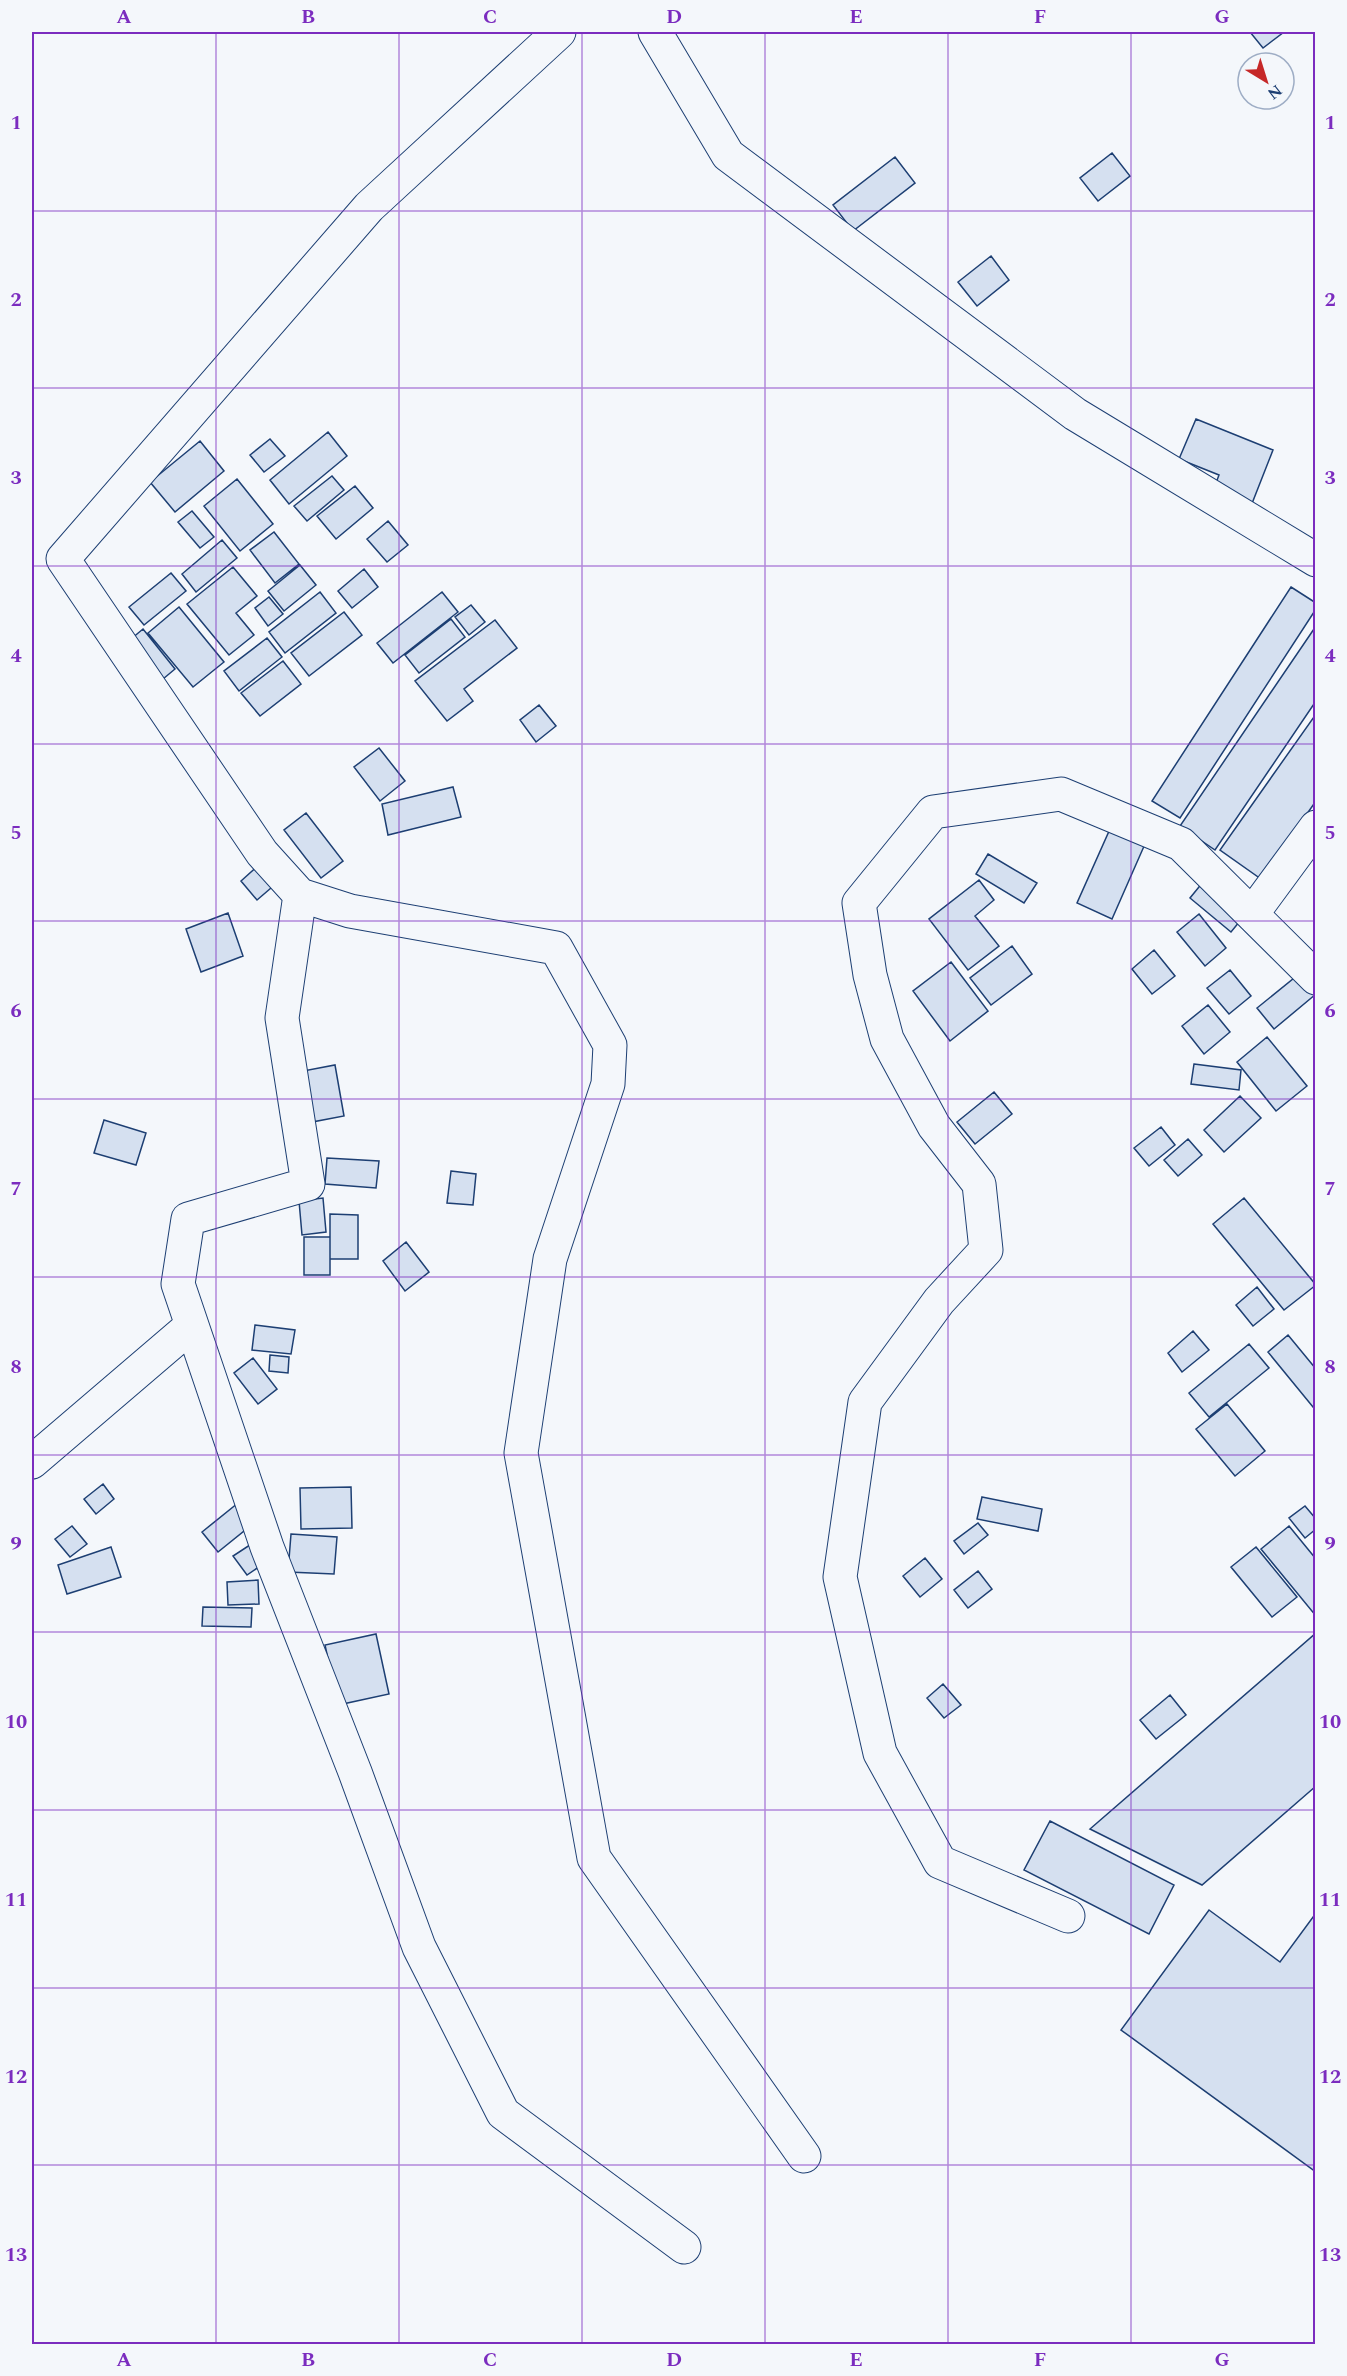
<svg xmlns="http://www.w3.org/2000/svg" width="1347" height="2376" font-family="Spectral,serif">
<rect width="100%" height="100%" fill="#f4f7fb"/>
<path fill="#d5e0f0" stroke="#1d3f73" stroke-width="1.5" d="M1250 32H1284L1263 48Z
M1112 153 1130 176 1098 201 1080 178Z
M895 157 915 183 853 231 833 205Z
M991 256 1009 280 977 306 958 282Z
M1196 419 1273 450 1251 506 1213 491 1219 475 1179 459Z
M328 432 347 456 289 504 270 480Z
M270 439 285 456 264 472 250 455Z
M200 441 224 471 175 512 150 482Z
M332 476 344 490 307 521 294 506Z
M237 479 273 524 240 551 204 506Z
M355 486 373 508 336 539 317 516Z
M192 511 214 537 200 548 178 522Z
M388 521 408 545 387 562 367 539Z
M274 532 299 564 275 583 250 550Z
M222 540 237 558 196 592 182 574Z
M300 565 316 585 284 611 268 591Z
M233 567 257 596 236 613 254 635 229 655 187 604Z
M364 569 378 587 352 608 338 591Z
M171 573 186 591 144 625 129 607Z
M1291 587 1316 603V609L1180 818 1152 801Z
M320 592 336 613 285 653 269 632Z
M442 592 458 612 393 663 377 643Z
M269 597 283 614 268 626 255 608Z
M471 605 485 622 469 635 455 617Z
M179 607 224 662 193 687 148 633Z
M344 612 362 635 309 676 291 653Z
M451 619 465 637 419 673 405 655Z
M495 620 517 648 464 689 473 701 447 721 415 681Z
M1316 626V701L1215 850 1180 826Z
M143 629 175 669 157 684 125 644Z
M267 638 282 657 239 691 224 671Z
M283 661 301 684 260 716 241 693Z
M539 705 556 726 536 742 520 720Z
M1316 714V801L1261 879 1220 850Z
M379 748 405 781 380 801 354 767Z
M453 787 461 817 388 835 382 804Z
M306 813 343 861 321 878 284 830Z
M1110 829 1145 844 1112 919 1077 903Z
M988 854 1037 883 1024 903 976 874Z
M261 863 278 882 257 900 241 881Z
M979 880 994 900 975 916 999 946 968 970 929 919Z
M1203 882 1244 916 1231 932 1190 898Z
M228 913 243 956 201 972 186 929Z
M1199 914 1226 948 1205 966 1177 932Z
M1012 946 1032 974 991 1005 970 978Z
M1154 950 1175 976 1152 994 1132 969Z
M951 962 988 1011 950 1041 913 991Z
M1230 970 1251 996 1229 1014 1207 988Z
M1304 970 1316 984V994L1274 1029 1257 1008Z
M1208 1005 1230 1032 1204 1054 1182 1026Z
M1267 1037 1307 1086 1276 1111 1237 1062Z
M1194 1064 1241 1070 1239 1090 1191 1084Z
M335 1065 344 1116 312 1122 303 1071Z
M994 1092 1012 1114 975 1144 957 1122Z
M1240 1096 1261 1118 1224 1152 1204 1130Z
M104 1120 146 1133 136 1165 94 1153Z
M1161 1127 1175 1145 1149 1166 1134 1148Z
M1188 1139 1202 1155 1178 1176 1164 1160Z
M327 1158 379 1161 376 1188 325 1184Z
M451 1171 476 1174 473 1205 447 1203Z
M323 1198 326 1232 302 1235 299 1201Z
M1244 1198 1316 1285 1284 1310 1213 1224Z
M330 1214 358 1215V1259H330Z
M304 1237H330V1275H304Z
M406 1242 429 1272 405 1291 383 1261Z
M1257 1287 1274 1309 1253 1326 1236 1305Z
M255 1325 295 1330 291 1354 252 1350Z
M1193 1331 1209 1350 1182 1372 1168 1353Z
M1288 1335 1316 1369V1405L1313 1407 1268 1352Z
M1249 1344 1269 1368 1209 1417 1189 1393Z
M270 1355 289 1357 288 1373 269 1371Z
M253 1358 277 1389 258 1404 234 1373Z
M1227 1404 1265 1451 1235 1476 1196 1429Z
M103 1484 114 1499 96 1514 84 1499Z
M351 1487 352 1528 301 1529 300 1488Z
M982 1497 1042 1509 1038 1531 977 1519Z
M238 1503 254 1523 218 1552 202 1532Z
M1305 1506 1316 1519V1529L1305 1538 1289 1518Z
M978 1523 988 1535 964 1554 954 1541Z
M72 1526 87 1544 70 1557 55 1539Z
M1289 1526 1316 1559V1616L1261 1549Z
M291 1534 337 1537 334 1574 288 1572Z
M256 1541 269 1560 247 1575 233 1556Z
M111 1547 121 1577 67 1594 58 1565Z
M1256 1547 1297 1597 1272 1617 1231 1567Z
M925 1558 942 1579 920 1597 903 1576Z
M978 1571 992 1589 968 1608 954 1590Z
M258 1580 259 1604 228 1605 227 1582Z
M203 1607 252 1608 251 1627 202 1626Z
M1316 1633V1786L1202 1885 1090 1829Z
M376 1634 389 1694 338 1705 325 1645Z
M943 1684 961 1705 944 1718 927 1698Z
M1170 1695 1186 1715 1156 1739 1140 1720Z
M1050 1821 1174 1885 1149 1934 1024 1870Z
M1209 1910 1280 1962 1316 1913V2172L1121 2030Z"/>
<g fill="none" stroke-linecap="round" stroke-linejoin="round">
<defs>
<path id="street" d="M559 32 369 207 63 559 262 853 300 895 282 1018 308 1184 188 1219 178 1284 267 1547 355 1772 419 1947 503 2113 684 2247
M655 32 728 155 1075 414 1316 560
M300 895 350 911 556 948 610 1045 608 1084 550 1259 521 1453 594 1858 804 2156
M1252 914 1316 827
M32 1462 191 1326
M1068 1916 940 1862 880 1753 840 1577 865 1402 939 1301 986 1250 979 1184 934 1126 887 1039 870 975 859 903 933 812 1061 794 1181 844 1316 978"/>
</defs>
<use href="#street" stroke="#1d3f73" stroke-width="35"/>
<use href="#street" stroke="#f4f7fb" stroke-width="33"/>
</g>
<path fill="none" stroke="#7b2cbf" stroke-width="1.5" stroke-opacity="0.55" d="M216 32V2344M399 32V2344M582 32V2344M765 32V2344M948 32V2344M1131 32V2344M32 211H1316M32 388H1316M32 566H1316M32 744H1316M32 921H1316M32 1099H1316M32 1277H1316M32 1455H1316M32 1632H1316M32 1810H1316M32 1988H1316M32 2165H1316"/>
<rect width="1347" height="2376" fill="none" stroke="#f4f7fb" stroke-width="66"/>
<g transform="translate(1266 81) rotate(142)"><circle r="28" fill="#f4f7fb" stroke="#9eadc5" stroke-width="1.5"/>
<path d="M0-4.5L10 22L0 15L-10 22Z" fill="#c62828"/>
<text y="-9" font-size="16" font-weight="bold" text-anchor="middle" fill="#1d3f73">N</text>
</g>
<rect x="33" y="33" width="1281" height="2310" fill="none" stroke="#7b2cbf" stroke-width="2"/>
<g font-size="20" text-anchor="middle" font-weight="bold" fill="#7b2cbf">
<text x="124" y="23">A</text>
<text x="308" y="23">B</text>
<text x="490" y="23">C</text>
<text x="674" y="23">D</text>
<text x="856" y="23">E</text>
<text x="1040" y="23">F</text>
<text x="1222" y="23">G</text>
<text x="16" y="129">1</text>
<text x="1330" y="129">1</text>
<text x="16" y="306">2</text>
<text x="1330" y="306">2</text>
<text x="16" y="484">3</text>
<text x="1330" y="484">3</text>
<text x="16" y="662">4</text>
<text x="1330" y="662">4</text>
<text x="16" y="839">5</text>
<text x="1330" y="839">5</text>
<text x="16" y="1017">6</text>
<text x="1330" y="1017">6</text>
<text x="16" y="1195">7</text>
<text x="1330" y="1195">7</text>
<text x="16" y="1373">8</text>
<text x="1330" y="1373">8</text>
<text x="16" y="1550">9</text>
<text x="1330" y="1550">9</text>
<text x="16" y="1728">10</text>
<text x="1330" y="1728">10</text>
<text x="16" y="1906">11</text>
<text x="1330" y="1906">11</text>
<text x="16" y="2083">12</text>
<text x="1330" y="2083">12</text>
<text x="16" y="2261">13</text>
<text x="1330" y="2261">13</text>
<text x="124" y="2366">A</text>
<text x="308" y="2366">B</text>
<text x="490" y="2366">C</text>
<text x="674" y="2366">D</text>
<text x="856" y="2366">E</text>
<text x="1040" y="2366">F</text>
<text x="1222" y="2366">G</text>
</g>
</svg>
